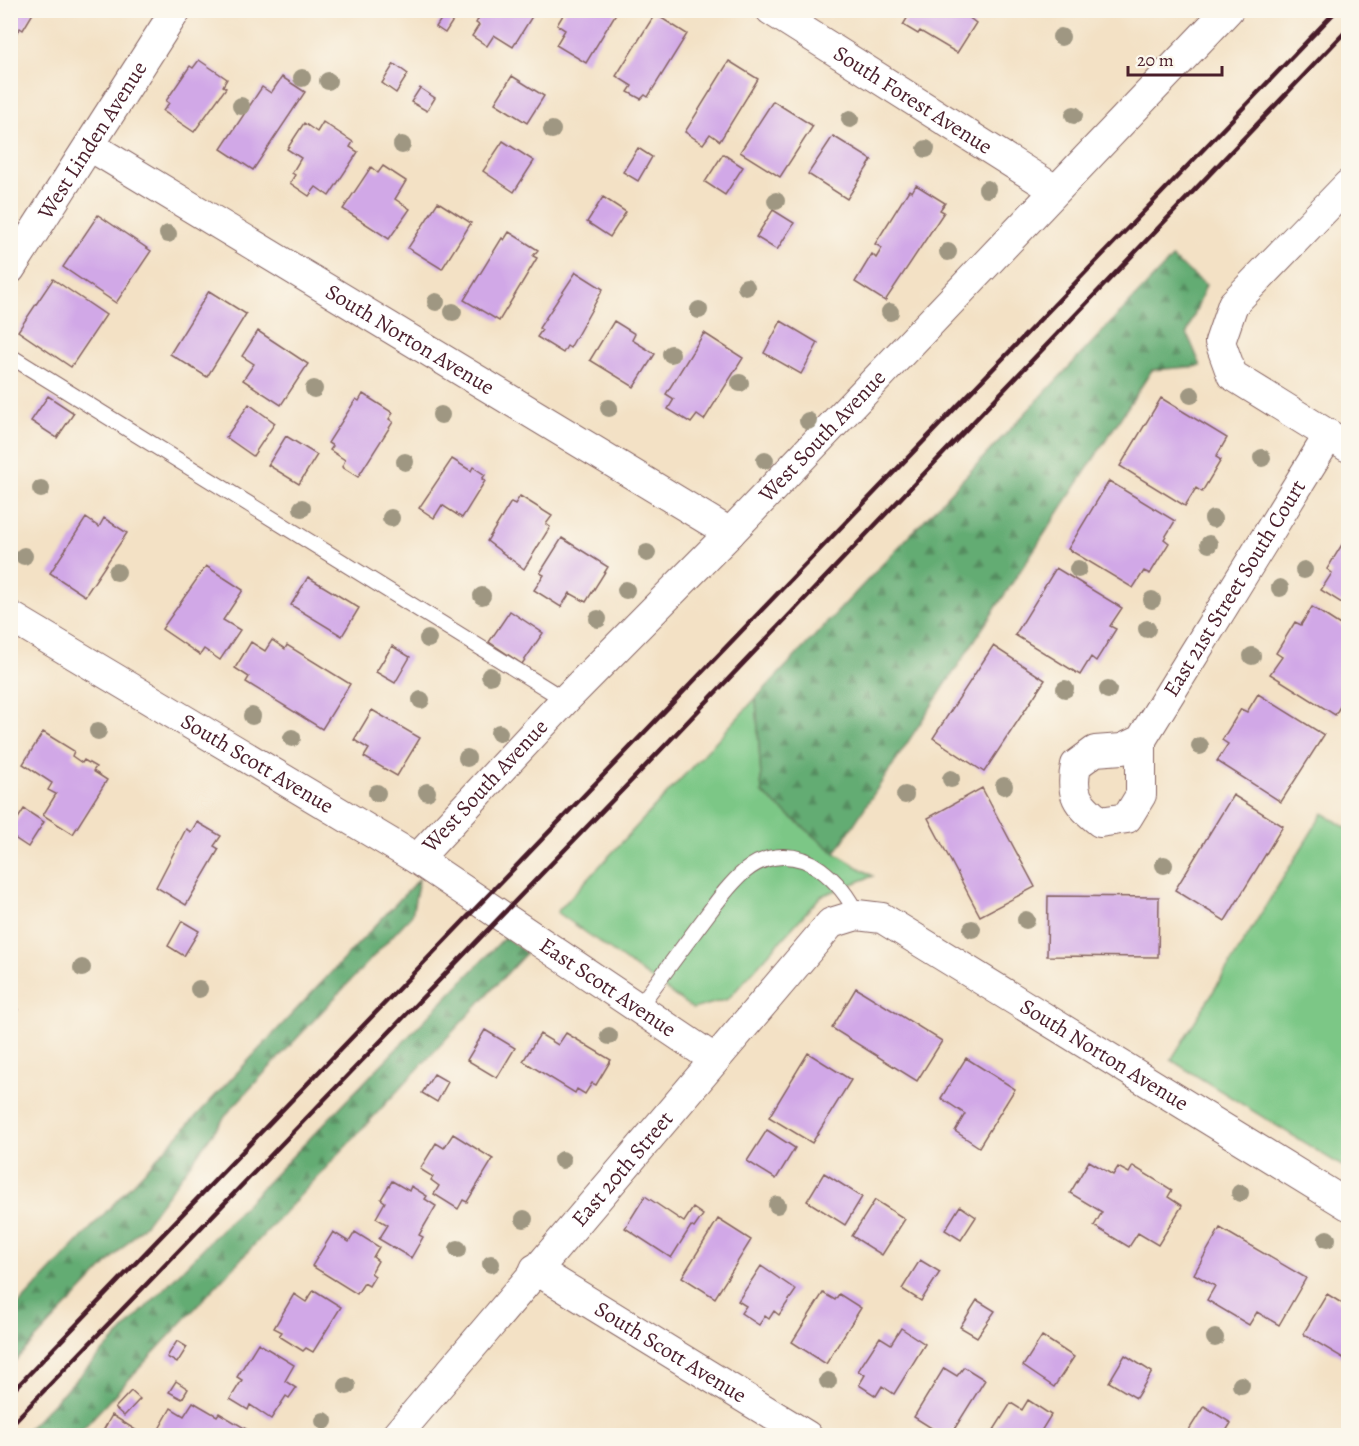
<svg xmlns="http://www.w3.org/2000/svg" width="1359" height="1446" font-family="Alegreya,serif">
<defs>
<pattern id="forest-firs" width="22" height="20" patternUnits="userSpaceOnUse" patternTransform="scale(1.5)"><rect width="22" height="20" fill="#64ac73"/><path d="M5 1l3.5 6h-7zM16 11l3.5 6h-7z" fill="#548b5f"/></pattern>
</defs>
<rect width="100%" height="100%" fill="#fbf7ec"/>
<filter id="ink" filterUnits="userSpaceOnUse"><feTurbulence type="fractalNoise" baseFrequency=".0167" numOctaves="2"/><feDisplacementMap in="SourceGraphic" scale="12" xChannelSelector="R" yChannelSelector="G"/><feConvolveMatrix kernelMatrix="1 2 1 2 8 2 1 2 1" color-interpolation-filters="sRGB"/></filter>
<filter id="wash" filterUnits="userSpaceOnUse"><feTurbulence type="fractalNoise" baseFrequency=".008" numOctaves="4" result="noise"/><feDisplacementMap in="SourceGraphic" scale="24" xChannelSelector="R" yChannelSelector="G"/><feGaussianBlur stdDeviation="1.35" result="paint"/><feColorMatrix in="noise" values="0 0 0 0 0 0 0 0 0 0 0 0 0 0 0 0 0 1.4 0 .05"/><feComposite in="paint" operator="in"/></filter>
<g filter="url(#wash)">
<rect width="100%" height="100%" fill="#f3e1c5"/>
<path fill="#7bc786" stroke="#627358" stroke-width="1.5" d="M756 698 762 793 835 853 873 876 821 896 728 999 693 1009 557 912Z
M1323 813 1348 829V1170L1171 1060Z"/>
<path fill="url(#forest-firs)" stroke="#57664f" stroke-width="1.5" d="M1172 258 1206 285 1187 333 1201 366 1152 370 835 853 762 793 756 698Z
M419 879 412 915 230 1110 147 1222 11 1365V1313Z
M505 937 526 953 77 1435H22Z"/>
<g id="blocks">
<path fill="#d1a8e7" d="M10 10H35L23 30 20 28 15 35 10 33Z
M483 10H536L513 47 494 35 487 46 472 36 479 25 476 23Z
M566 10H618L586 63 556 45 565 30 557 25Z
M912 10H959L976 23 957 53 920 31 918 34 903 25Z
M445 13 454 19 445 33 436 27Z
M655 14 687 34 648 97 645 95 641 99 628 92 632 86 616 76Z
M199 60 227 79 223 86 226 88 194 132 163 111 169 103 166 101 190 66 193 68Z
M729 61 758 79 720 141 710 134 703 144 685 132Z
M394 64 408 74 396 93 382 83Z
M512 76 544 96 527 123 495 103Z
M282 77 305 92 253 170 221 149 262 87 271 93Z
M420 88 435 98 427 111 411 102Z
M773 101 813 126 780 177 740 152Z
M323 122 353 142 350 147 358 152 329 196 316 187 309 196 290 183 295 175 292 173 301 158 287 149 304 123 317 132Z
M833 136 872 160 847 199 808 174Z
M503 141 534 161 514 192 483 171Z
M638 148 652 157 638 181 623 172Z
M723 154 743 167 725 195 705 182Z
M383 166 406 181 395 199 410 209 389 239 343 209 371 167 378 173Z
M916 185 945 203 940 210 944 212 885 301 855 282 872 254 876 258 882 248 875 244 909 190 912 192Z
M603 197 626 212 610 237 587 222Z
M438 202 471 223 442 269 408 248Z
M773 210 794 223 777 250 756 237Z
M98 215 151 251 116 303 63 267Z
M509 232 538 250 533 256 537 258 499 321 464 300 502 238 504 240Z
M576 272 603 289 570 348 567 346 563 353 537 337 542 330 539 328Z
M53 279 106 315 71 367 18 331Z
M209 291 246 314 207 377 170 354Z
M614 321 635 334 632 340 655 354 634 387 590 360Z
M781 321 818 343 801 374 764 353Z
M258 331 308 364 281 405 243 380 254 364 242 356Z
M704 333 743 358 704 420 697 415 691 423 668 409 674 399 666 394Z
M363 394 393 413 389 419 393 422 358 477 342 467 345 460 330 450 333 446 328 443 356 399 359 401Z
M48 396 74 413 57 438 31 421Z
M1161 398 1227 438 1216 457 1221 460 1202 492 1196 488 1185 506 1120 466Z
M249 404 275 423 253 456 226 437Z
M286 436 317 455 299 484 268 465Z
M452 459 471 471 473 467 485 475 482 479 485 481 462 518 442 505 434 518 419 508Z
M1109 481 1175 521 1164 539 1169 543 1150 574 1144 571 1133 588 1068 549Z
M520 496 552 516 546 524 550 527 524 569 487 541 511 502 515 504Z
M86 518 99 527 104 518 127 533 85 596 50 573Z
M562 538 608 567 586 602 570 593 561 607 534 590 544 575 540 573Z
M1346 538 1348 539V607L1321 590 1332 573 1327 569Z
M206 566 243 590 223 620 240 630 220 660 204 649 200 655 162 629Z
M1056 568 1122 608 1110 626 1116 629 1096 661 1091 657 1080 675 1015 635Z
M308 577 359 608 342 636 291 605Z
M1312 607 1348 630V693L1335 715 1270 674 1282 657 1276 653 1295 622 1301 625Z
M510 611 543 633 522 664 489 642Z
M272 640 285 649 287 645 350 684 322 729 246 682 249 677 235 668 251 642 265 651Z
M392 646 410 657 395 683 376 672Z
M993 646 1045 680 984 772 933 738Z
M1258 694 1324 735 1281 802 1217 761 1228 744 1222 740 1241 709 1247 712Z
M372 710 420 738 397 776 364 757 369 749 354 740Z
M43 732 74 751 72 756 82 763 84 760 96 767 93 771 107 780 73 834 43 815 56 794 48 790 52 783 23 764Z
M982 788 1035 887 980 916 928 818Z
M1233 795 1283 826 1225 921 1175 890Z
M24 809 44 822 28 847 10 835V831Z
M197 822 221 836 214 846 219 849 186 905 156 887 186 829 191 832Z
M1048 896 1159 897 1158 957 1047 956Z
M182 921 199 931 184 956 168 946Z
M856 988 942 1041 917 1081 832 1028Z
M10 1004 18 1009 10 1022Z
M485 1030 515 1048 497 1078 467 1060Z
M566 1033 611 1060 596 1085 592 1083 585 1094 577 1089 575 1093 523 1061 540 1034 558 1045Z
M808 1053 851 1080 812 1143 769 1117Z
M966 1058 1015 1089 979 1147 955 1131 965 1114 941 1098Z
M434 1074 448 1082 437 1102 422 1093Z
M767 1130 795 1148 776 1179 747 1161Z
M453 1134 493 1159 467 1202 463 1200 458 1209 434 1194 439 1186 431 1180 433 1177 420 1169 436 1143 444 1148Z
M1089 1161 1113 1175 1118 1167 1129 1173 1133 1166 1172 1190 1168 1197 1182 1206 1158 1245 1138 1233 1129 1247 1094 1226 1102 1212 1070 1193Z
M824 1173 862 1197 845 1225 807 1201Z
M392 1181 409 1191 411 1186 427 1196 425 1199 436 1206 419 1235 423 1237 411 1258 379 1239 388 1225 376 1218 385 1202 381 1199Z
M645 1196 684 1222 693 1208 703 1215 694 1228 691 1226 671 1258 625 1228Z
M875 1200 905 1219 882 1255 852 1236Z
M960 1206 976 1217 961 1240 945 1230Z
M718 1219 751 1240 715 1298 682 1277Z
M1220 1228 1306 1278 1279 1325 1257 1312 1249 1325 1207 1300 1215 1286 1194 1274Z
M333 1232 349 1242 355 1232 379 1247 373 1257 378 1261 371 1273 375 1276 369 1286 364 1283 357 1294 312 1266Z
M920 1260 940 1272 921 1301 902 1289Z
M761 1266 796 1290 779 1315 774 1311 769 1319 765 1316 759 1325 741 1313 746 1306 738 1301Z
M314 1290 341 1307 313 1352 306 1348 303 1351 279 1336 282 1332 274 1328 294 1294 306 1302Z
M823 1293 835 1300 839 1294 861 1308 826 1364 792 1342Z
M1327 1294 1348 1307V1361L1303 1334Z
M977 1300 995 1311 977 1337 960 1327Z
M901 1328 925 1344 894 1394 882 1386 876 1396 859 1385 865 1375 858 1371 880 1337 891 1344Z
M1042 1336 1074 1357 1054 1387 1023 1366Z
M177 1341 187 1347 177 1363 167 1357Z
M258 1343 294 1365 285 1381 296 1388 289 1398 286 1396 271 1419 250 1405 248 1410 230 1399 242 1380 237 1377Z
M1125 1355 1152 1372 1136 1398 1109 1382Z
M964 1367 985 1380 950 1436H944L914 1417 944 1368 957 1376Z
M176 1381 188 1389 182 1399 169 1392Z
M131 1391 140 1399 124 1416 115 1408Z
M1028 1400 1051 1415 1038 1436H990L1011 1403 1022 1410Z
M193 1402 217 1416 219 1413 258 1436H155L171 1408 184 1416Z
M1204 1406 1231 1423 1223 1436H1192L1187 1433Z
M112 1415 142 1434 141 1436H100Z"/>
</g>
</g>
<g filter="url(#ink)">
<use href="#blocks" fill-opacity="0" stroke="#856361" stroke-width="1.5"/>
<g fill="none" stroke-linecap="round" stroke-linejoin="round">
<defs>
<path id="service" d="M10 356 565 700
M638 1008C658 981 678 954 698 927 712 909 727 886 745 871 768 852 797 852 820 869 836 881 849 897 857 915"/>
<g id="minor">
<path id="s1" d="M771 10 1055 190"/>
<path id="s2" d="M90 146 730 533"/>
<path d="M1348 185 1233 304 1220 342 1232 375 1348 447"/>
<path id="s3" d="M10 269 176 10"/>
<path id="s4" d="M10 616 417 859 714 1059"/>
<path id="s5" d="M1141 740V795L1127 818 1100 822C1077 803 1070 795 1076 765L1095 751 1122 749 1141 740 1329 435"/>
<path id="s6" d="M417 859 565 700 730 533 1228 10"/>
<path id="s7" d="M535 1269 807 1436"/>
<path id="s8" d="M396 1436 831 923 857 915 882 918 1348 1205"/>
</g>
</defs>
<use href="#service" stroke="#856361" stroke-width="17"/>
<use href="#minor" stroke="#856361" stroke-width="32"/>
<use href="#service" stroke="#fff" stroke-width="15"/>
<use href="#minor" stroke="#fff" stroke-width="30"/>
<path stroke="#4a1f2b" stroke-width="4.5" d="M10 1394 1337 10
M10 1426 633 779 1348 29"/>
</g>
<g fill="#9f9782">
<circle cx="1061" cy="37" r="9"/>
<circle cx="302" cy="78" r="9"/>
<circle cx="328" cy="81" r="9"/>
<circle cx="241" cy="106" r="9"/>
<circle cx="1074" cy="115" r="9"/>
<circle cx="850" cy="119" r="9"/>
<circle cx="552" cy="130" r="9"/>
<circle cx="402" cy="145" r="9"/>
<circle cx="926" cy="149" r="9"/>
<circle cx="987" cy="189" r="9"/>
<circle cx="776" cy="201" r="9"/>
<circle cx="168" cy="234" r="9"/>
<circle cx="948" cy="252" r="9"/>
<circle cx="746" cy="287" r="9"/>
<circle cx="436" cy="302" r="9"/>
<circle cx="699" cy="310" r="9"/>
<circle cx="453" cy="312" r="9"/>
<circle cx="890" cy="312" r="9"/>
<circle cx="671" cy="354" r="9"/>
<circle cx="740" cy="383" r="9"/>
<circle cx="314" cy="389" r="9"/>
<circle cx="1191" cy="395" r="9"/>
<circle cx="609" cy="408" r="9"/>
<circle cx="441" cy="415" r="9"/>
<circle cx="808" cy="421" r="9"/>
<circle cx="1262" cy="458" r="9"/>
<circle cx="765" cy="460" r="9"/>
<circle cx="405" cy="462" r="9"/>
<circle cx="41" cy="489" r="9"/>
<circle cx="302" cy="508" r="9"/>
<circle cx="391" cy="518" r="9"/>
<circle cx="1213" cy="519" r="9"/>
<circle cx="1209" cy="544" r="9"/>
<circle cx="647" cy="553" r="9"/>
<circle cx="24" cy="556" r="9"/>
<circle cx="1078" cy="569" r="9"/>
<circle cx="1304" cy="570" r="9"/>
<circle cx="117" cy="572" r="9"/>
<circle cx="1280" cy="588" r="9"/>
<circle cx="626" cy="590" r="9"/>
<circle cx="482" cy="596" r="9"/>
<circle cx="1152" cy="600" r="9"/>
<circle cx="598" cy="619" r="9"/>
<circle cx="1147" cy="629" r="9"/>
<circle cx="428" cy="639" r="9"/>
<circle cx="1252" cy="656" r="9"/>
<circle cx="490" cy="676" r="9"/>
<circle cx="1065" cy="689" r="9"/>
<circle cx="1108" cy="690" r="9"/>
<circle cx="421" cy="700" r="9"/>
<circle cx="252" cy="716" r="9"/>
<circle cx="98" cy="731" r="9"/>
<circle cx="499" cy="733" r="9"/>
<circle cx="292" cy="738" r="9"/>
<circle cx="1200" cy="746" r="9"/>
<circle cx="467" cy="758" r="9"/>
<circle cx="951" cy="779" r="9"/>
<circle cx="1004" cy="786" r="9"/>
<circle cx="427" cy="792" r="9"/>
<circle cx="377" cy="793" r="9"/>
<circle cx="905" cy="795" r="9"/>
<circle cx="1164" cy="865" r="9"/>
<circle cx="1026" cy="920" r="9"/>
<circle cx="972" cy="929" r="9"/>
<circle cx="82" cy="968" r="9"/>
<circle cx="199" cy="989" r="9"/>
<circle cx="609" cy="1036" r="9"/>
<circle cx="562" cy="1160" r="9"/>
<circle cx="1240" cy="1193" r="9"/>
<circle cx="777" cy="1205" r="9"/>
<circle cx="524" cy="1219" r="9"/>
<circle cx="1327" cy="1239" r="9"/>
<circle cx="458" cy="1249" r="9"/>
<circle cx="491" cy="1264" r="9"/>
<circle cx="1215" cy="1338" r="9"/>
<circle cx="828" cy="1381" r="9"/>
<circle cx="1241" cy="1385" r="9"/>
<circle cx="347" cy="1386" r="9"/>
<circle cx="324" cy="1421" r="9"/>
</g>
</g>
<g text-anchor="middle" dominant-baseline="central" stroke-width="5" stroke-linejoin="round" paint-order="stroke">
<g font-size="22" fill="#4a1f2b" stroke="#fbf7ec">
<text stroke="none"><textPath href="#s1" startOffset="168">South Forest Avenue</textPath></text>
<text stroke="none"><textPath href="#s3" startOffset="153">West Linden Avenue</textPath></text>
<text stroke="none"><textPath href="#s2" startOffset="374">South Norton Avenue</textPath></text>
<text stroke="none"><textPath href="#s6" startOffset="586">West South Avenue</textPath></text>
<text stroke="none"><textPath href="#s5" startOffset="426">East 21st Street South Court</textPath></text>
<text stroke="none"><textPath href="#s4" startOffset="288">South Scott Avenue</textPath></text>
<text stroke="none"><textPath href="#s6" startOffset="100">West South Avenue</textPath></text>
<text stroke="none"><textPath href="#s4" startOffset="704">East Scott Avenue</textPath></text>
<text stroke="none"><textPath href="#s8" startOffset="986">South Norton Avenue</textPath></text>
<text stroke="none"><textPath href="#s8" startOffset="350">East 20th Street</textPath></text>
<text stroke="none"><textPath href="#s7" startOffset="159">South Scott Avenue</textPath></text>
</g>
</g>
<rect width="1359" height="1446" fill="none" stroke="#fbf7ec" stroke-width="36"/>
<path d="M1128 66v9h94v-9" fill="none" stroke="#4a1f2b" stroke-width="3"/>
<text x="1137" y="66" font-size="18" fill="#4a1f2b" stroke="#fbf7ec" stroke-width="4.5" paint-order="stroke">20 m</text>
</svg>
